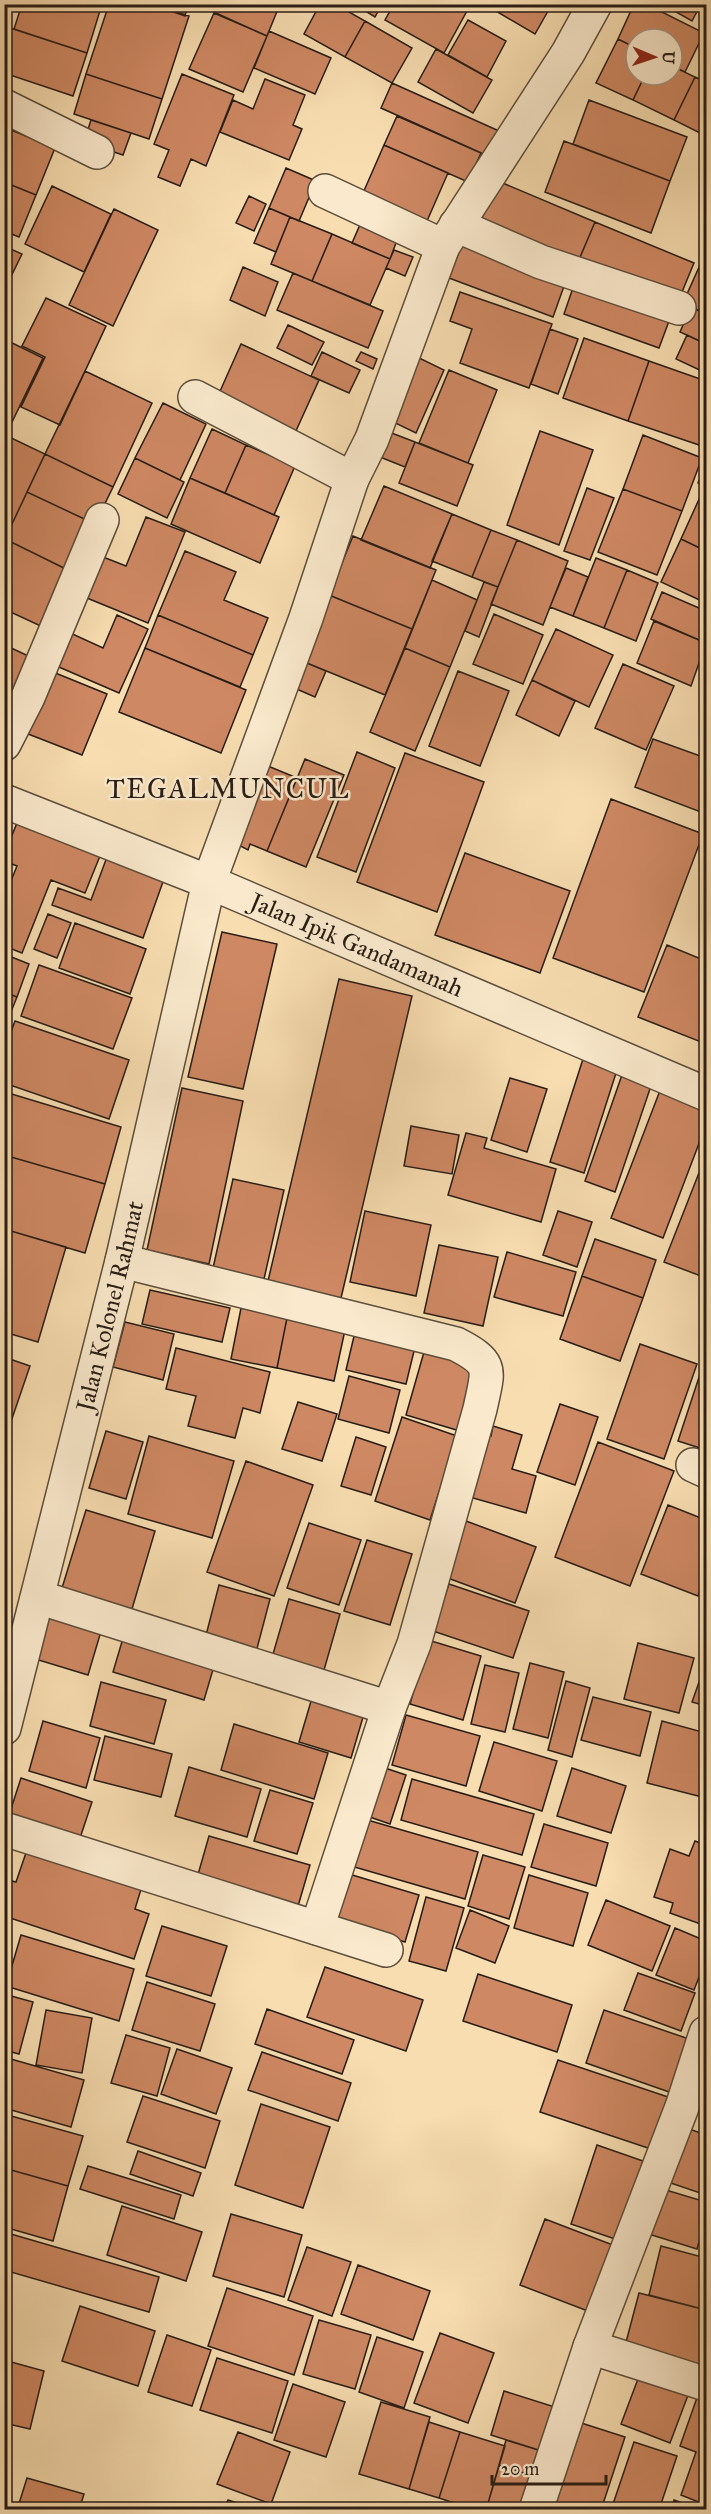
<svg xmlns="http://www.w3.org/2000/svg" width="711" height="2514" font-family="'IM FELL Great Primer',serif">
<rect width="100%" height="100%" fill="#f7ddb0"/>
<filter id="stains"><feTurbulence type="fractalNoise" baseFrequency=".00333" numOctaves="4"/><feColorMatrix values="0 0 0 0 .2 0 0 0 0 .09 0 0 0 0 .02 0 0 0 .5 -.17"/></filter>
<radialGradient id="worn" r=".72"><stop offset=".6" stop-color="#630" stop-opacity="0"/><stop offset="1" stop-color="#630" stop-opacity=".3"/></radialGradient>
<path fill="#ce8863" stroke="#281d16" stroke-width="1.5" d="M4 4H13L6 24 4 23Z
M22 4H102L87 53 14 29Z
M109 4H151L189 16 162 99 86 74Z
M151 4H188L185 16Z
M196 4H280L267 36Z
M320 4H335L365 21 345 57 304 34Z
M354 4H382L375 17Z
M394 4H459L468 9 444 53 385 20Z
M484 4H552L535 34Z
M634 4H646L704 33 685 72 672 66V39H636V48L618 39Z
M662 4H701L692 21Z
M214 13 267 36 243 92 189 69Z
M468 20 506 41 487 77 448 55Z
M365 21 412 48 392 83 345 57Z
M4 26 87 53 73 96 4 73Z
M269 31 331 58 315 94 254 68Z
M618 39 636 48V75H645L633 100 596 83Z
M436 49 492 80 473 113 418 82Z
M672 66 695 77 674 120 633 100 645 75H672Z
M86 74 162 99 149 139 74 114Z
M182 74 234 95 206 166 191 159 180 186 158 177 169 150 154 144Z
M695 77 706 82V136L674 120Z
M265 79 305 95 293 125 302 129 289 160 220 132 233 100 253 109Z
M392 83 499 131 488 156 381 108Z
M589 100 687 137 670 181 573 144Z
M397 116 481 153 468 182 384 145Z
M91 120 131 133 123 155 84 142Z
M4 127 55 148 36 195 4 182Z
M564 141 670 181 651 233 545 192Z
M384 145 448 173 427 221 363 193Z
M286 168 316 181 299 221 269 208Z
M498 181 595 222 578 262 480 222Z
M4 182 36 195 19 237 4 231Z
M52 186 111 214 84 272 25 244Z
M249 196 266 204 254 231 236 223Z
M269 208 290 217 276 252 254 243Z
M114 209 158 230 113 326 69 305Z
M290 217 332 234 312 281 271 264Z
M362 220 399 235 390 259 352 243Z
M595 222 694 263 677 304 578 262Z
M332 234 390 259 370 305 312 281Z
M465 236 568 275 553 317 449 278Z
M4 246 22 254 4 291Z
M394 250 413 257 405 276 386 268Z
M700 265 706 268V314L683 303Z
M243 267 278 282 265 316 230 300Z
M293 273 383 311 368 348 277 310Z
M576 279 672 313 659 348 564 314Z
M460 292 552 324 529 388 460 363 472 329 450 321Z
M4 293 9 295 4 307Z
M46 298 106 326 60 425 21 407 45 357 22 346Z
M691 307 706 314V344L680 332Z
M288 325 324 342 312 365 277 348Z
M550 329 578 339 558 394 531 384Z
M687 335 706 344V373L676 359Z
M584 338 649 361 628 421 563 398Z
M4 339 43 358 12 422 4 419Z
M241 344 319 380 295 433 217 398Z
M322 352 360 370 349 393 311 376Z
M361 352 377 359 373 369 356 361Z
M415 356 444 370 416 433 387 419Z
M649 361 706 381V433L702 446 628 421Z
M449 370 497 390 468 463 419 443Z
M85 371 152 403 113 487 45 454Z
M163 403 206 424 180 480 135 458Z
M212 429 246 445 225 493 190 478Z
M540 431 593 450 559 545 507 525Z
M389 432 415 442 405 467 380 457Z
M643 435 702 458 682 511 623 489Z
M7 436 45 454 4 541V442Z
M415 442 473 465 457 506 399 483Z
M246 445 295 466 274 515 225 493Z
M45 454 113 487 95 524 27 492Z
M135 458 184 482 167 518 118 494Z
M706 464V487L698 483Z
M190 478 279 517 260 563 171 524Z
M384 486 452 514 430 568 361 540Z
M705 486 706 487V551L681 539Z
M587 488 614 498 590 560 564 551Z
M623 489 682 511 657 575 598 552Z
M27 492 95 524 72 572 5 539Z
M452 514 491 530 472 577 432 561Z
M146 517 185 532 148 623 82 596 98 555 126 566Z
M491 530 517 540 498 587 472 577Z
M353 536 436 570 412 629 329 595Z
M5 539 72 572 45 628 4 609Z
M681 539 706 551V603L661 582Z
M517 540 568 561 543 625 491 604Z
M185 551 236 572 224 600 268 618 253 655 158 615Z
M596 558 627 570 604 628 573 616Z
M566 568 588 577 573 616 550 607Z
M627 570 658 583 636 641 604 628Z
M432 580 477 600 450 667 405 648Z
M484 582 498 587 479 637 465 631Z
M662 592 706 611V643L651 619Z
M329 595 412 629 385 695 302 661Z
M494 614 543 635 523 684 473 664Z
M117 615 148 629 119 693 52 664 66 631 103 648Z
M158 615 253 655 240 687 145 648Z
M654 621 706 643 691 686 637 663Z
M556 629 613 655 589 707 532 680Z
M7 646 35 659 4 723V652Z
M145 648 246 690 221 753 119 712Z
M405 648 450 667 415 751 370 732Z
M302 661 326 671 315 697 292 687Z
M623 664 674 686 646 750 595 728Z
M48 670 107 694 82 755 23 732Z
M458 671 509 691 480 766 429 746Z
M532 680 575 701 559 736 516 715Z
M653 739 706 758V814L635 787Z
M357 752 395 768 356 872 317 857Z
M405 753 484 782 437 912 357 882Z
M305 759 344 775 306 867 267 851Z
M263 764 297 778 267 851 250 844 248 850 231 841Z
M611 799 703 834 644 992 553 958Z
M19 818 102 851 85 893 51 880 22 953 4 946V898L17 866 4 861V855Z
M465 853 570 891 540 973 435 935Z
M107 857 164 879 143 938 52 905 58 888 91 900Z
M48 914 71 923 57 958 34 949Z
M75 923 146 949 130 994 59 968Z
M222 932 277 944 243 1089 188 1077Z
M667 945 706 961V1044L638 1017Z
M4 954 29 964 17 997 4 992Z
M39 965 132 998 113 1049 21 1016Z
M339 979 412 996 341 1298 268 1281Z
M4 992 17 997 6 1024H4Z
M15 1021 129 1060 109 1119 4 1083V1051Z
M583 1059 617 1070 584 1173 550 1162Z
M623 1072 652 1083 615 1192 585 1181Z
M510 1078 547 1089 527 1152 491 1140Z
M182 1088 243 1101 209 1264 147 1250Z
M661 1088 706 1106V1125L663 1238 611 1218Z
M5 1092 121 1127 105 1184 4 1155Z
M411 1126 459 1135 452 1174 404 1166Z
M466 1133 487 1138 484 1148 556 1169 541 1222 448 1195Z
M4 1155 105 1184 85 1253 4 1229Z
M706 1155V1278L664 1262Z
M233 1179 284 1190 264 1279 213 1268Z
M365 1211 431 1225 416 1296 350 1282Z
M558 1211 592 1222 577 1267 543 1255Z
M4 1229 66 1247 38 1342 4 1332Z
M595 1239 656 1260 643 1298 582 1276Z
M439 1245 498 1257 483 1326 424 1313Z
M507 1252 576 1272 563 1316 494 1297Z
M582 1276 643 1298 620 1361 560 1339Z
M150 1290 230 1308 222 1342 142 1324Z
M241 1308 287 1318 277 1368 231 1359Z
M287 1318 345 1330 334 1381 277 1368Z
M125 1322 174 1334 163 1380 113 1367Z
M355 1332 415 1347 406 1384 346 1370Z
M640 1344 697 1364 664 1459 607 1439Z
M176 1348 270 1372 260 1413 243 1408 235 1438 188 1426 196 1396 166 1389Z
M424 1352 479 1368 460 1431 406 1415Z
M4 1357 30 1366 4 1442Z
M704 1362 706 1363V1450L678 1441Z
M349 1376 400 1390 389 1433 338 1419Z
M298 1402 337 1414 322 1461 282 1449Z
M560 1404 598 1417 575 1485 537 1472Z
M402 1417 457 1436 430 1520 375 1501Z
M493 1426 522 1435 512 1469 536 1476 526 1513 473 1498 474 1493 462 1490 478 1432 491 1436Z
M106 1431 143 1442 126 1499 89 1488Z
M149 1436 234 1461 212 1538 128 1514Z
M356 1437 386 1447 371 1495 341 1486Z
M598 1442 674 1471 630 1586 555 1557Z
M246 1461 313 1485 274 1596 207 1572Z
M668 1505 706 1520V1573L698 1596 641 1574Z
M86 1510 155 1531 132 1609 62 1588Z
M466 1521 536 1547 515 1603 445 1577Z
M309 1523 361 1540 339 1605 287 1588Z
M367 1540 412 1554 390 1625 344 1611Z
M449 1584 529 1611 513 1658 433 1631Z
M219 1585 270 1599 255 1656 204 1643Z
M289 1599 340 1614 322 1677 271 1661Z
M47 1611 102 1628 88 1675 32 1658Z
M126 1628 217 1656 204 1700 113 1672Z
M428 1640 481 1656 463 1720 410 1704Z
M638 1643 694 1658 679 1713 624 1699Z
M530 1663 564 1672 548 1738 513 1729Z
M485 1665 519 1673 505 1732 471 1724Z
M704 1668 706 1669V1706L692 1702Z
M566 1681 590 1688 572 1757 548 1750Z
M101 1682 166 1700 154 1744 90 1726Z
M314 1691 366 1707 351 1758 299 1742Z
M593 1697 651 1712 640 1756 581 1740Z
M406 1715 480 1736 466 1786 392 1765Z
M43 1721 100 1738 86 1788 29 1771Z
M662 1721 706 1733V1798L647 1783Z
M234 1724 328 1753 314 1799 221 1770Z
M105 1736 172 1754 161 1797 94 1780Z
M494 1742 557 1761 542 1811 479 1791Z
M376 1765 406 1775 390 1824 361 1814Z
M189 1767 261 1789 247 1837 175 1816Z
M572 1768 626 1786 611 1833 557 1816Z
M21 1778 92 1802 79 1841 8 1818Z
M412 1779 534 1814 522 1855 401 1820Z
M270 1790 313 1803 297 1854 254 1841Z
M364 1819 478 1852 465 1899 351 1866Z
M544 1824 608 1843 596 1886 531 1867Z
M209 1836 310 1865 296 1913 195 1885Z
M695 1841 706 1845V1926L670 1913 673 1903 654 1897 670 1849 689 1856Z
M28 1847 142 1886 135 1909 149 1914 134 1959 4 1916V1879L16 1882Z
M483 1855 525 1867 509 1919 468 1906Z
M349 1874 419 1895 405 1942 335 1921Z
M529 1875 588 1893 573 1946 514 1928Z
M426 1897 464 1908 446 1971 409 1961Z
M606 1900 670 1926 652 1971 588 1945Z
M470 1910 509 1926 495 1963 456 1948Z
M162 1926 227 1946 211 1996 146 1976Z
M675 1928 706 1941V1959L694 1990 656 1975Z
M21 1935 134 1969 119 2021 6 1986Z
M325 1967 423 2000 406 2051 307 2017Z
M638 1973 695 1993 681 2031 624 2010Z
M478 1974 572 2005 557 2052 463 2021Z
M147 1982 215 2004 200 2051 132 2030Z
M4 1994 33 2002 19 2054 4 2050Z
M267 2009 354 2040 342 2074 255 2044Z
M46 2010 92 2018 82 2073 36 2065Z
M604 2010 692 2040 675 2094 586 2063Z
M126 2035 170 2048 157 2096 111 2083Z
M177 2049 232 2068 216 2114 161 2094Z
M262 2052 351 2083 338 2121 248 2090Z
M4 2057 84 2080 71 2127 4 2108Z
M558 2060 671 2098 654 2150 540 2112Z
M143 2096 220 2121 205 2168 127 2142Z
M261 2104 330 2127 303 2208 235 2185Z
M4 2114 83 2136 68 2186 4 2168Z
M681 2126 706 2135V2195L662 2180Z
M597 2145 643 2161 618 2240 571 2224Z
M138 2151 201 2173 193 2196 130 2174Z
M88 2166 181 2195 174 2219 80 2189Z
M4 2168 68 2186 53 2241 4 2227Z
M656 2187 706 2202V2216L697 2249 642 2232Z
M122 2206 202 2232 186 2281 107 2255Z
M231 2214 302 2235 284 2297 213 2276Z
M545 2219 618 2247 593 2313 520 2285Z
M4 2232 159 2277 149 2312 4 2270Z
M661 2246 706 2258V2310L649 2295Z
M307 2247 351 2262 332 2316 288 2300Z
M358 2265 430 2291 413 2340 341 2314Z
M227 2288 313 2316 294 2375 208 2346Z
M639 2293 706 2310V2341L700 2365 625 2346Z
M80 2306 155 2331 138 2386 62 2361Z
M319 2320 371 2335 355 2389 303 2374Z
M440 2333 494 2353 468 2423 414 2403Z
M167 2335 211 2350 192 2406 148 2392Z
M377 2337 423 2352 404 2408 359 2392Z
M217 2358 288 2381 272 2433 200 2410Z
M4 2360 44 2371 30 2429 4 2423Z
M641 2371 690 2390 670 2443 621 2424Z
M293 2384 345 2402 326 2457 274 2440Z
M504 2391 561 2409 548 2453 491 2435Z
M699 2392 706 2395V2505L681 2495 696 2452 680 2446Z
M381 2402 430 2417 409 2489 359 2474Z
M572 2420 625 2437 601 2510H542Z
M429 2422 460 2432 439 2498 409 2489Z
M238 2432 290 2452 271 2504 217 2484Z
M460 2432 505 2446 486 2510H475L439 2498Z
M506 2440 548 2453 540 2478 499 2465Z
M634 2442 677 2456 659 2510H611Z
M499 2465 540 2478 530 2510H486Z
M4 2478 11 2480 4 2505Z
M27 2478 84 2494 79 2510H17Z
M228 2500 259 2510H224Z
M674 2500 702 2510H671Z"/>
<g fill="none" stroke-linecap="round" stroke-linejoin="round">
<defs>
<g id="minor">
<path d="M4 106 97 152"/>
<path d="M325 191 443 246"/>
<path d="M456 225 541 262 679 308"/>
<path d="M195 397 352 479"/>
<path d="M4 744 28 697 102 520"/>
<path d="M122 1261 456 1344C495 1364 488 1370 480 1409L414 1644 389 1708 317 1928"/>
<path d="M693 1465 706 1471"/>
<path d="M38 1597 389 1708"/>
<path id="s1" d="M4 1728 122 1261 209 882 306 618 352 479 372 439 443 246 568 53 595 4"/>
<path d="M4 1829 386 1950"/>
<path d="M706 2033 682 2107 590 2347 706 2384"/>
<path d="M536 2510 590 2347"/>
</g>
<g id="tertiary">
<path id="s2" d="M4 801 209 882 706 1094"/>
</g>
</defs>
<use href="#minor" stroke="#5c4d3c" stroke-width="36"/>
<use href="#tertiary" stroke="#5c4d3c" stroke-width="36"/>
<use href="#minor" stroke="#fae9cc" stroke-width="33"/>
<use href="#tertiary" stroke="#fae9cc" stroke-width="33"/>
</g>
<g text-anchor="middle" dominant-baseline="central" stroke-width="5" stroke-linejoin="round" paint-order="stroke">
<g font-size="24" fill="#281d16" stroke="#fae9cc">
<text stroke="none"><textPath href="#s2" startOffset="381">Jalan Ipik Gandamanah</textPath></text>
<text stroke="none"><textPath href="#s1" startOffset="435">Jalan Kolonel Rahmat</textPath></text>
</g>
<g font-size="27" letter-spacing="1.5" fill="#281d16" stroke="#fae9cc">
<text x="228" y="788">TEGALMUNCUL</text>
</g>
</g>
<rect width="711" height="2514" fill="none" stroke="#f7ddb0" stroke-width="24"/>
<rect x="6" y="6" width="699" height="2502" fill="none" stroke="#281d16" stroke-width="3"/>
<rect x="12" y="12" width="687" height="2490" fill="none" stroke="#281d16" stroke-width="1.5"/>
<g transform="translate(654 57) rotate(92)"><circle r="28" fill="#fae9cc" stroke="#a69783" stroke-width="1.5"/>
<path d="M0-4.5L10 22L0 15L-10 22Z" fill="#8f2418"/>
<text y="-9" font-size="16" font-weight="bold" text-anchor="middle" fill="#281d16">U</text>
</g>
<path d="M492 2475v9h114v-9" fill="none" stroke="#281d16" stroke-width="3"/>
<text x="501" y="2475" font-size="18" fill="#281d16" stroke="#fae9cc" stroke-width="4.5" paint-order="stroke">20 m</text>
<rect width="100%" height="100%" filter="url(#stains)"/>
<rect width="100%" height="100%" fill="url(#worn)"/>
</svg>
